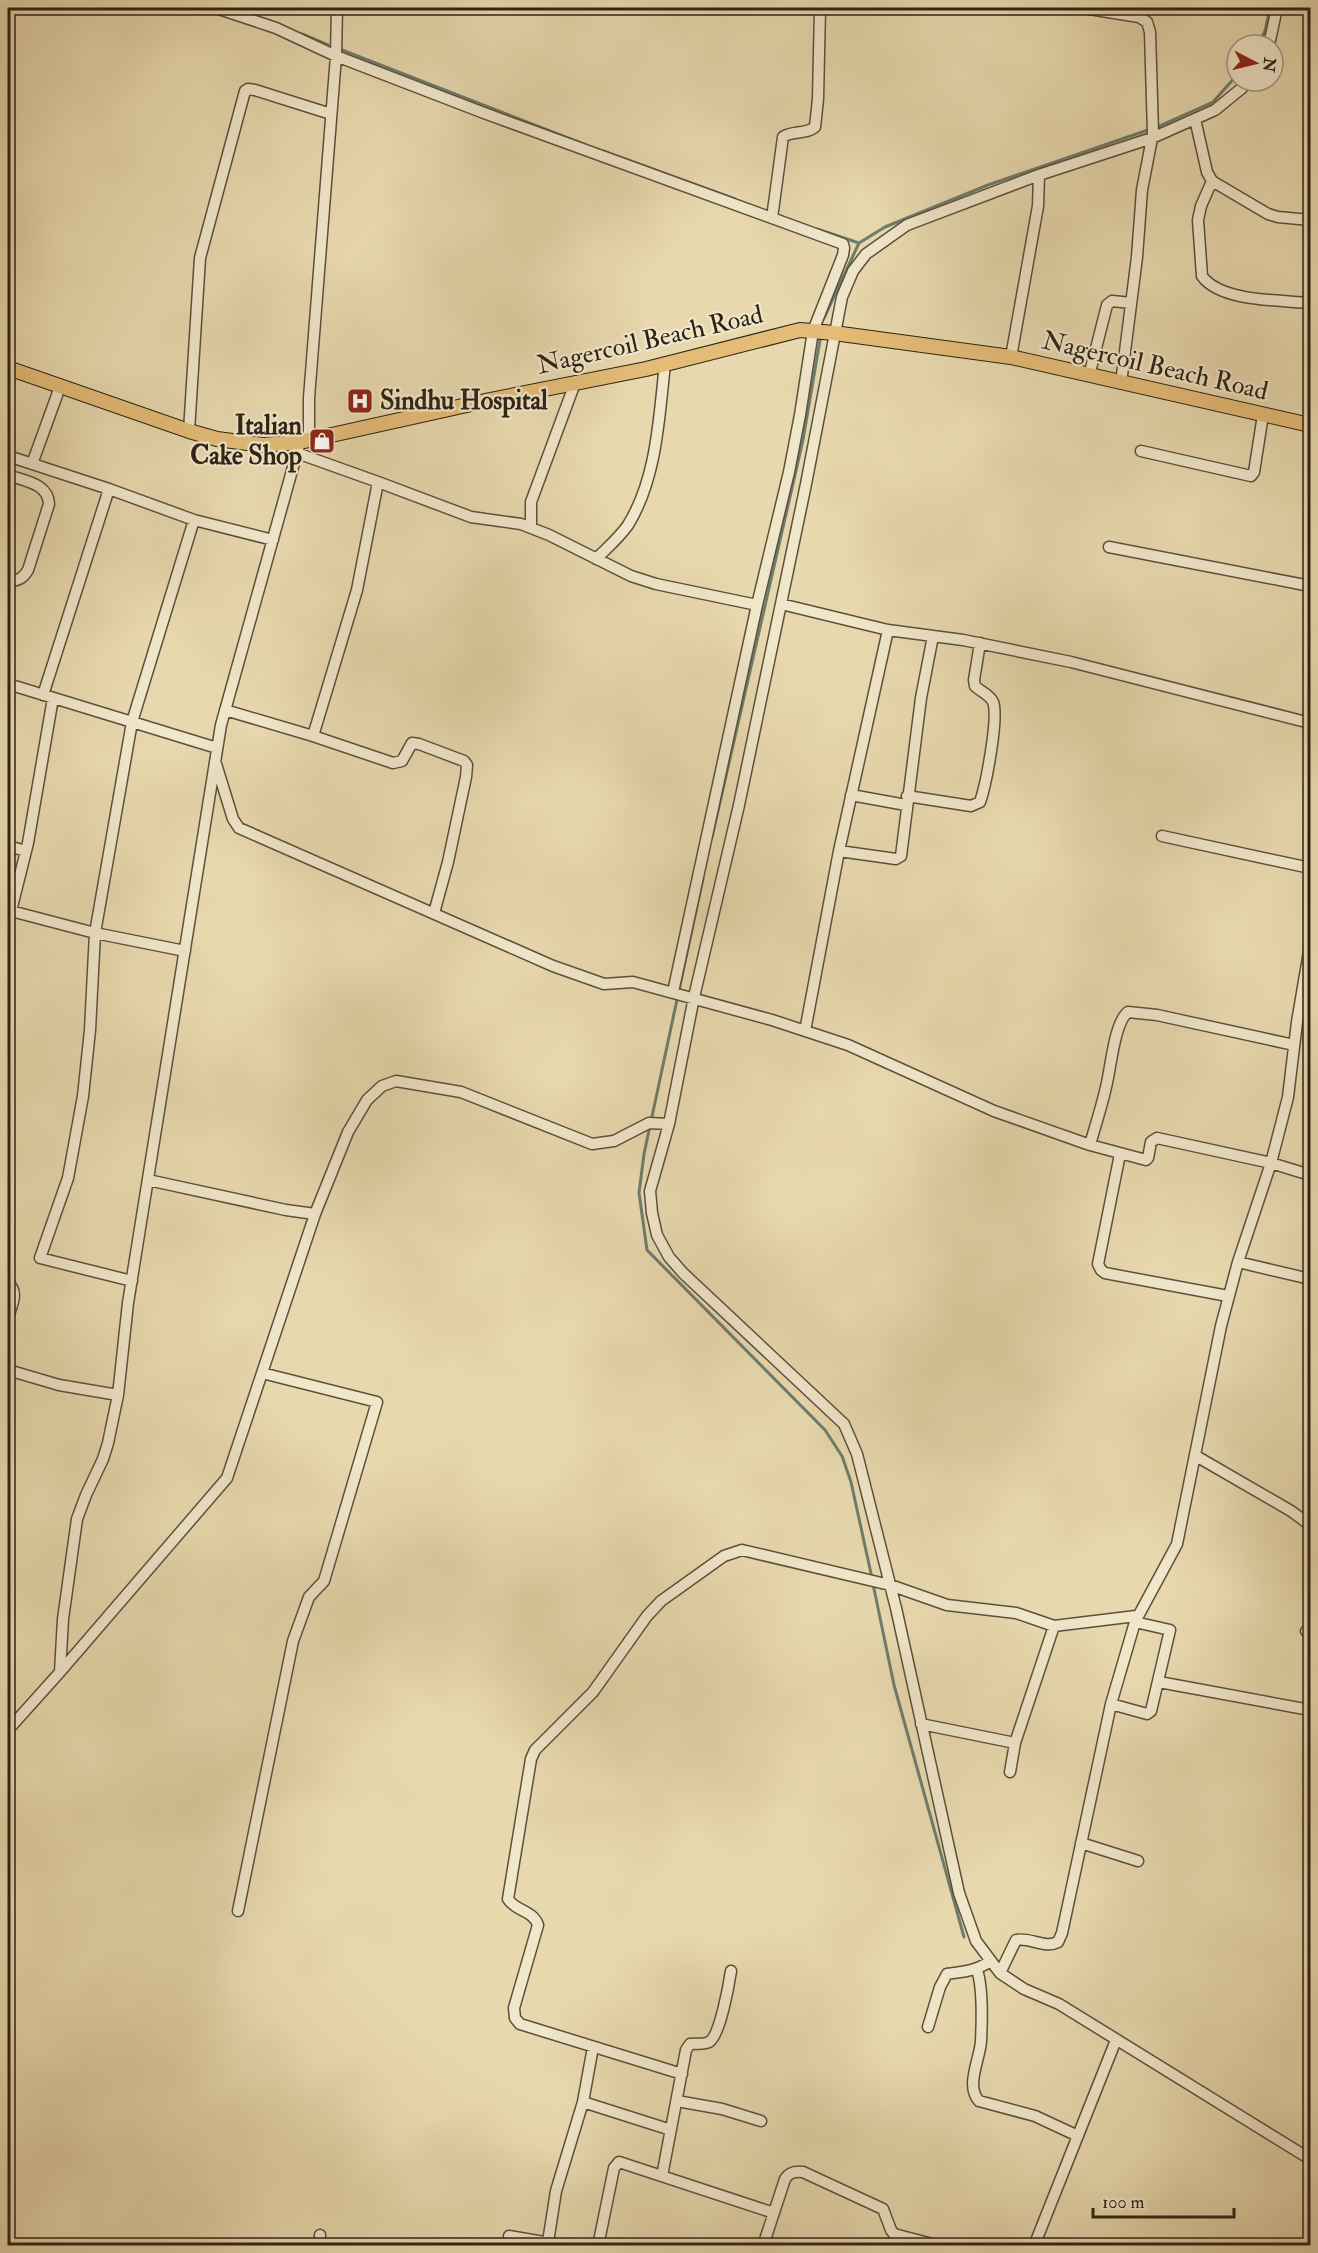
<svg xmlns="http://www.w3.org/2000/svg" width="1318" height="2253" font-family="'IM FELL Double Pica',serif">
<rect width="100%" height="100%" fill="#e8d8ae"/>
<filter id="stains"><feTurbulence type="fractalNoise" baseFrequency=".00333" numOctaves="4"/><feColorMatrix values="0 0 0 0 .2 0 0 0 0 .09 0 0 0 0 .02 0 0 0 .5 -.17"/></filter>
<radialGradient id="worn" r=".72"><stop offset=".6" stop-color="#630" stop-opacity="0"/><stop offset="1" stop-color="#630" stop-opacity=".3"/></radialGradient>
<g fill="none" stroke-linecap="round" stroke-linejoin="round">
<path stroke="#6d7d6e" stroke-width="3" d="M233 8 248 13
M302 34 328 45
M1258 45 1265 31 1270 8
M342 50 586 145
M1157 127 1213 102 1237 75
M603 151 735 199
M817 229 859 243
M824 318 859 243 885 227 988 185 1151 129
M712 837 803 440 820 340
M703 878 644 1154 639 1193 647 1250 825 1430 842 1456 851 1482 872 1578
M873 1584 894 1685 964 1937"/>
<defs>
<path id="minor" d="M216 8 276 28 336 56 484 113 843 244 844 248 843 255 813 331 800 415 789 472 757 605 673 992
M1083 8 1139 17 1147 22 1150 32 1153 133 1142 190 1137 257 1121 383
M1269 45 1277 8
M1248 81 1242 88 1215 110 1152 138 1039 175 907 225 866 254 853 271 842 297 806 484 739 805 694 997 669 1124 650 1191 652 1213 657 1235 669 1257 683 1273 844 1424 857 1454 896 1608 959 1893 976 1941 1000 1973 1024 1989 1059 2004 1310 2159
M1195 119 1207 172 1212 181 1268 214 1278 217 1310 220
M1212 181 1201 206 1198 220 1202 276C1220 302 1281 300 1310 303
M772 218 783 137C792 130 806 135 815 127L818 99 820 8
M1011 357 1038 206 1039 175
M1089 376 1107 305 1112 301 1131 303
M189 431 200 258 245 91 248 89 255 90 331 114
M309 440V398L336 56 337 8
M1141 451 1251 476 1254 472 1263 415
M297 453 378 482 357 590 313 736
M8 456 109 489
M32 464 60 387
M8 475C24 481 48 483 49 504L28 570C23 578 18 582 8 580
M378 482 471 517 521 524 549 535 631 576 656 584 757 605
M194 520 273 540
M531 528V502L575 383
M1109 547 1310 586
M596 559C607 548 619 538 628 525 657 478 659 417 665 364
M781 604 888 630 963 640 1071 662 1310 723
M8 684 217 748
M43 695 109 489 194 520 132 722 95 933 90 1030 83 1096 68 1178 40 1258 132 1281
M53 698 28 843 11 911 95 933 185 951
M225 710 313 736 393 763 402 761 412 743 419 744 464 761 467 765 466 777 448 862 434 913
M216 764 233 819 239 828 553 966 604 984 633 982 772 1020 848 1045 994 1111 1090 1145 1146 1160 1148 1158 1151 1142 1157 1138 1271 1163 1310 1175
M851 795 906 805
M907 796 971 806 980 802C986 785 999 717 993 702 990 695 981 692 975 686L974 680 980 643
M1162 836 1310 868
M8 846 26 851
M839 851 896 859 901 856 921 698 933 636
M805 1031 839 851 888 630
M1090 1145C1095 1126 1102 1106 1106 1087 1111 1068 1114 1023 1128 1012L1157 1015 1294 1045
M1120 1154 1098 1264 1101 1270 1105 1273 1228 1296
M148 1180 286 1210 315 1214
M1238 1262 1310 1279
M8 1283C19 1292 12 1305 8 1317
M8 1370 59 1385 118 1395
M1196 1456 1291 1511 1310 1525
M1306 1631 1310 1632
M60 1672 63 1619 77 1519 86 1495 103 1459 108 1443 118 1395 128 1303 221 725 300 442
M1159 1682 1310 1710
M1111 1704 1147 1714 1151 1711 1170 1630 1135 1622
M921 1724 1015 1743
M8 1730 60 1672 227 1478 315 1214 348 1132 367 1100 382 1086 396 1081 461 1092 592 1144 614 1141 649 1123 669 1124
M1010 1772 1015 1743 1054 1626
M1081 1843 1138 1861
M238 1911 293 1641 309 1597 324 1581 377 1402 262 1373
M977 1970C983 1988 982 2021 981 2041 980 2059 965 2086 979 2101L1035 2116 1078 2136
M1000 1973 1016 1940C1030 1937 1045 1949 1058 1942L1062 1933 1111 1704 1135 1622 1177 1544 1221 1326 1238 1262 1271 1163 1288 1097 1297 1022 1310 946
M928 2027 940 1987 947 1974C966 1971 973 1972 991 1961
M682 2074 520 2024 515 2018 514 2008 538 1925C533 1910 515 1911 508 1899L531 1759 535 1750 593 1692 647 1616 661 1601 724 1556 742 1550 890 1585 947 1605 1016 1613 1054 1626 1136 1616
M677 2101 722 2109 761 2121
M583 2102 671 2130
M662 2176 686 2050 690 2044C696 2043 704 2045 709 2042 720 2036 729 1984 731 1971
M509 2236 567 2246
M548 2242 556 2191 583 2102 593 2047
M319 2246 320 2235
M598 2246 614 2168 619 2162 774 2213
M763 2246 785 2179C789 2172 795 2171 803 2172L883 2209 891 2230 894 2234 940 2246
M1034 2246 1116 2040"/>
<path id="major" d="M8 368 189 431 217 439 263 445 300 442 485 401 646 369 800 330 834 333 1011 357 1310 425"/>
</defs>
<use href="#minor" stroke="#5c503b" stroke-width="13"/>
<use href="#major" stroke="#2d2215" stroke-width="16"/>
<use href="#minor" stroke="#f0e6ca" stroke-width="10"/>
<use href="#major" stroke="#e4bc77" stroke-width="14"/>
</g>
<defs>
<symbol id="hospital-square" viewBox="-11 -11 22 22"><rect x="-9" y="-9" width="18" height="18" rx="4" fill="#8f2418" stroke="#f0e6ca"/><path d="M-5-5h3v3.5h4V-5h3V5h-3V1.5h-4V5h-3Z" fill="#fff"/></symbol>
<symbol id="shop-square" viewBox="-11 -11 22 22"><rect x="-9" y="-9" width="18" height="18" rx="4" fill="#8f2418" stroke="#f0e6ca"/><path d="M-5-2.5h2.3a2.7 3.5 0 0 1 5.4 0H5L5.5 6h-11ZM-1.5-2.5h3a1.5 2.3 0 0 0-3 0Z" fill="#fff"/></symbol>
</defs>
<g fill-rule="evenodd">
<use href="#hospital-square" x="345" y="386" width="30" height="30"/>
<use href="#shop-square" x="307" y="426" width="30" height="30"/>
</g>
<g text-anchor="middle" dominant-baseline="central" stroke-width="4.5" stroke-linejoin="round" paint-order="stroke">
<g font-size="26" fill="#2d2215" stroke="#f0e6ca">
<text transform="translate(650 340) rotate(-13)">Nagercoil Beach Road</text>
<text transform="translate(1155 366) rotate(13)">Nagercoil Beach Road</text>
</g>
<g font-size="26" font-weight="bold" fill="#2d2215" stroke="#f0e6ca" text-anchor="start">
<text x="380" y="401">Sindhu Hospital</text>
<text x="302" y="426" text-anchor="end">Italian<tspan x="302" dy="30">Cake Shop</tspan></text>
</g>
</g>
<rect width="1318" height="2253" fill="none" stroke="#e8d8ae" stroke-width="30"/>
<rect x="9" y="9" width="1300" height="2235" fill="none" stroke="#2d2215" stroke-width="3"/>
<rect x="15" y="15" width="1288" height="2223" fill="none" stroke="#2d2215" stroke-width="1.5"/>
<g transform="translate(1255 63) rotate(97)"><circle r="28" fill="#f0e6ca" stroke="#a29882" stroke-width="1.5"/>
<path d="M0-4.5L10 22L0 15L-10 22Z" fill="#8f2418"/>
<text y="-9" font-size="16" font-weight="bold" text-anchor="middle" fill="#2d2215">N</text>
</g>
<path d="M1093 2208v9h141v-9" fill="none" stroke="#2d2215" stroke-width="3"/>
<text x="1102" y="2208" font-size="18" fill="#2d2215" stroke="#f0e6ca" stroke-width="4.5" paint-order="stroke">100 m</text>
<rect width="100%" height="100%" filter="url(#stains)"/>
<rect width="100%" height="100%" fill="url(#worn)"/>
</svg>
